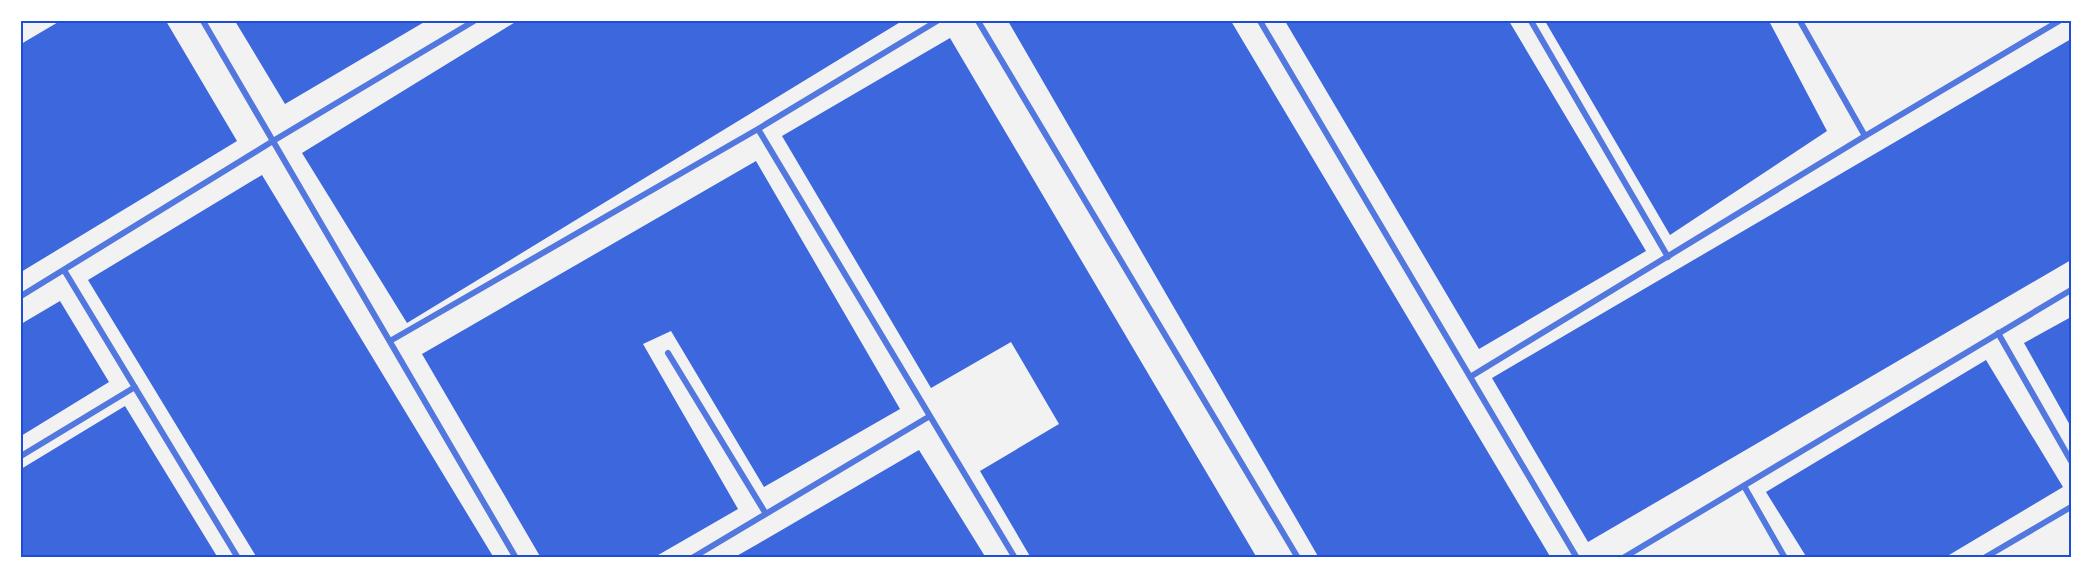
<svg xmlns="http://www.w3.org/2000/svg" width="2092" height="579" font-family="Cabin,sans-serif">
<rect width="100%" height="100%" fill="#f2f2f2"/>
<path fill="#3d67dc" d="M60 21H166L237 141 21 272V44Z
M235 21H426L285 104Z
M517 21H902L407 323 302 153Z
M1008 21H1231L1551 558H1319Z
M1285 21H1509L1646 251 1479 349Z
M1545 21H1769L1827 131 1670 235Z
M950 38 1257 558H1031L980 471 1059 424 1011 342 931 388 782 136Z
M2071 39V260L1588 542 1492 378Z
M756 161 900 409 764 487 671 331 643 344 738 509 653 558H541L422 354Z
M262 175 494 558H257L88 280Z
M60 301 109 382 21 436V324Z
M2071 317V427L2024 343Z
M1986 360 2063 487 1944 558H1807L1766 492Z
M125 406 218 558H21V469Z
M919 450 986 558H733L756 545Z"/>
<g fill="none" stroke-linecap="round" stroke-linejoin="round">
<path stroke="#5277de" stroke-width="6" d="M203 21 516 558
M978 21 1298 558
M1260 21 1577 558
M1531 21 1668 257
M1800 21 1865 136
M758 129 1015 558
M64 270 238 558
M21 296 273 141 474 21
M1998 333 2071 461
M390 341 758 129 937 21
M668 353 766 514
M1470 377 1865 136 2059 21
M21 456 135 387
M1744 486 1785 558
M692 558 930 416
M1623 558 2071 290
M1984 558 2071 507"/>
</g>
<rect width="2092" height="579" fill="none" stroke="#ffffff" stroke-width="45"/>
<rect x="22" y="22" width="2048" height="534" fill="none" stroke="#1d4ed8" stroke-width="2"/>
</svg>
